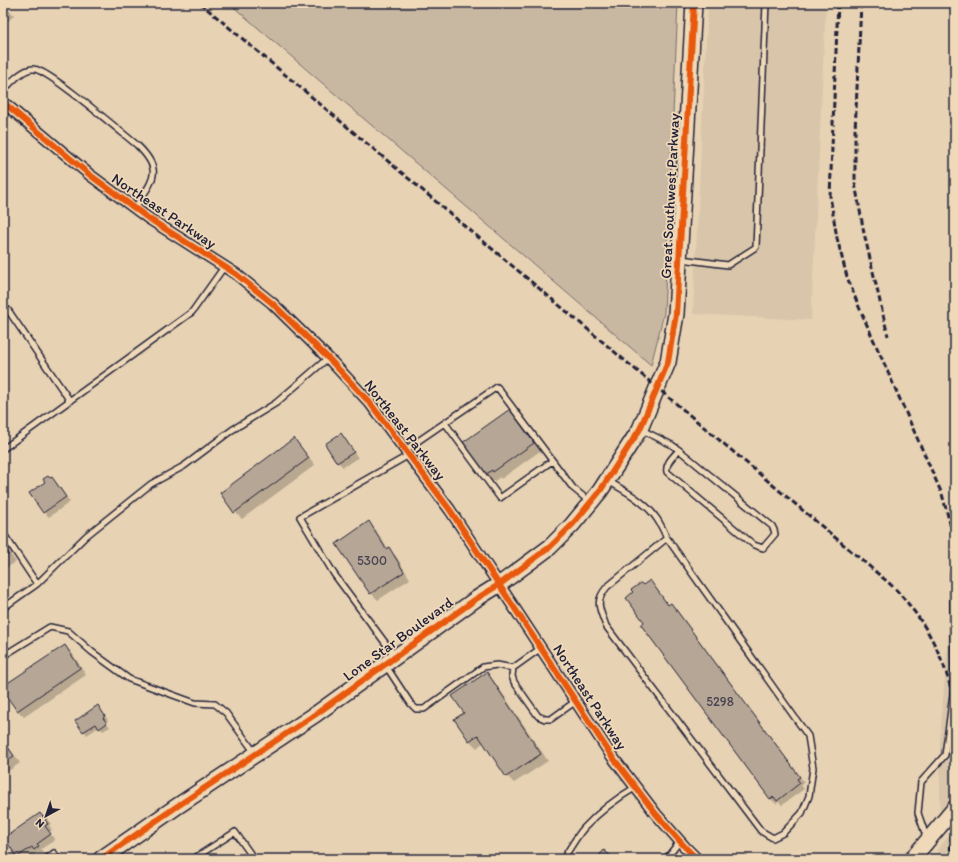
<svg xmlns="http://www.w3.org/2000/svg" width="958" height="862" font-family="Itim,sans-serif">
<rect width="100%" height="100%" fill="#e7d2b3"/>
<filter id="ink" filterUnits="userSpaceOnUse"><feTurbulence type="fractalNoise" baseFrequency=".025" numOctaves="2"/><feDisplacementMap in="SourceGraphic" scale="8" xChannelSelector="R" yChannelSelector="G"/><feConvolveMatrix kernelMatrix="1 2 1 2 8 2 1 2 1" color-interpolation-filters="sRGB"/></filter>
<g filter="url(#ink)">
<path fill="#d8c5aa" d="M708 3H826L811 320 693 314Z
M955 543V798L940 817V740Z
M955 829V859H936L937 850Z"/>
<path fill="#c9b8a1" stroke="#766d6e" d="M229 3H678L664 313 651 365Z"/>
<path fill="#0003" d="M3 5 14 15 4 26 3 25Z
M510 410 517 417 540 451 501 479 500 477 493 482 486 475 463 443Z
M341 434 346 440 358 458 343 467 338 462Z
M294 439 301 447 315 465 242 519 235 512Z
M52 478 57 483 70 502 49 517 44 512 50 479Z
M369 523 376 530 388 549 396 556 410 579 378 600 371 593Z
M3 538 14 552 11 555 16 562 3 570Z
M650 581 669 606 671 604 676 609 804 782 801 785 804 789 782 805 779 802 776 804 771 799 646 622 643 586Z
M65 646 72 653 86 675 24 717 17 710 3 689V687Z
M487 674 494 681 548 761 514 783 507 776 484 742 477 748 470 741Z
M101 710 108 720 106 722 110 727 103 731 99 727 87 735 77 721Z
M3 739 20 763 3 775Z
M45 817 51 824 49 825 52 830 49 832 55 840 41 849 43 852 40 854 38 852 28 859H21L5 838Z"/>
<path fill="#b6a695" stroke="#22223b" d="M510 409 534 443 493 472 492 470 485 475 462 443Z
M341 433 354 452 337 463 325 444Z
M294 438 309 458 234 513 220 493Z
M48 476 50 478 52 477 66 497 43 513 29 493 45 482 43 479Z
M369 521 386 549 389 547 404 572 370 594 336 544Z
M3 538 8 545 5 547 9 554 3 558Z
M650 580 668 605 671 603 800 777 797 779 800 783 777 801 774 797 770 799 641 625 644 622 626 598 633 592 631 590 641 583 643 585Z
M65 645 80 668 17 711 3 691V686Z
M487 672 541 754 506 777 478 735 469 741 454 719 464 713 452 696Z
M98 705 105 716 103 718 107 723 99 729 96 724 83 732 75 721Z
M3 740 14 756 3 763Z
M40 813 43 817 45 816 47 818 45 820 48 824 45 826 51 834 37 844 39 846 34 850 32 847 17 857 4 838Z
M604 850 614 859H596Z"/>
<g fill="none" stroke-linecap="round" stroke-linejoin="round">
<defs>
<path id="lane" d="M3 91C10 83 23 68 34 69 49 70 121 132 137 145 165 172 152 180 135 208
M681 259 728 265 756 247 766 3
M3 307 8 310 70 401
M445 423 500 498 552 461
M642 430 672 445 679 450 772 526 774 530 775 534 763 548 754 545 667 472C665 463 674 456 679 450
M3 449 192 312 224 267
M405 450 497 387 573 488 590 502
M608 481C625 491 645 501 657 519 661 525 664 532 667 538L607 587C594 602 600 609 606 626L761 831 773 838 783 833 802 813 809 796 813 768 808 736 667 538
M3 533 37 584 3 608
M37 584 86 536 151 484 184 466 232 430 276 403 328 358
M541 648 513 668 512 676 514 682 538 716 545 719H551L576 701
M3 656 50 627 68 631 92 652 129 679 195 703 215 704 226 713 255 753
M395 656 334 574 300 517 409 455
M386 666 411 704 416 709H424L483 667 497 665 513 668
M927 839 918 813 921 782 945 755 953 694 954 676 953 574 955 567
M46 859 54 853 58 859
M193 859 235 832 254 859
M563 859C570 849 576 837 584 828 599 812 617 798 636 787
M666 859 680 841"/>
<path id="street" d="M3 102 90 175 148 218 236 274 272 303 332 362 370 403 450 510 611 755 656 814 685 847 697 859"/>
<path id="secondary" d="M101 859 176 807 316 714 476 599 500 584 550 547 572 525 600 491 640 429 668 362 676 314 694 3
M912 859 955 808"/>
</defs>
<use href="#lane" stroke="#22223b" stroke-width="8"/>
<use href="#street" stroke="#22223b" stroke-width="13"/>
<use href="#secondary" stroke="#22223b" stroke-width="18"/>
<use href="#lane" stroke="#efd9b8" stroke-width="5"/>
<use href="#street" stroke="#efd9b8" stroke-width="10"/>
<use href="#secondary" stroke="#efd9b8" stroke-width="15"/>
<path stroke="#22223b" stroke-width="3" stroke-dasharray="6 3" stroke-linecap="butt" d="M200 3 869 566C879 575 890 583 899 593 929 626 949 666 955 711
M838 3 830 196 837 238 847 277 859 307 942 494 955 542
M861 3 855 131V183L864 233 888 336
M950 859 955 776"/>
<defs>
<path id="cycleway" d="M3 102 90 175 148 218 236 274 272 303 332 362 370 403 450 510 611 755 656 814 685 847 697 859
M101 859 176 807 316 714 476 599 500 584 550 547 572 525 600 491 640 429 668 362 676 314 694 3"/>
</defs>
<use href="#cycleway" stroke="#efd9b8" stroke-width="8"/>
<use href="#cycleway" stroke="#e8590c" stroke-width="6"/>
</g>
</g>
<g text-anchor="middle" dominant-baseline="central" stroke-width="3.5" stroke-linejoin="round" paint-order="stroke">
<g font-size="13" fill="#474352">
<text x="372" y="560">5300</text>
<text x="720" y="701">5298</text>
</g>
<g font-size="15" fill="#22223b" stroke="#efd9b8">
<text transform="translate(670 196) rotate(-87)">Great Southwest Parkway</text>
<text transform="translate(164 211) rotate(34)">Northeast Parkway</text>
<text transform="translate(405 430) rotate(52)">Northeast Parkway</text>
<text transform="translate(398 639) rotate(-36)">Lone Star Boulevard</text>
<text transform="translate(590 697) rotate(57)">Northeast Parkway</text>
</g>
</g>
<rect width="958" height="862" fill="none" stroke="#efd9b8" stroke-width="16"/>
<rect x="8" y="8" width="942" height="846" fill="none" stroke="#22223b" stroke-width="1.5" filter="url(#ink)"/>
<g transform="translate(46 816) rotate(220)" stroke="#efd9b8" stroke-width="3" paint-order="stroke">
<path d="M0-3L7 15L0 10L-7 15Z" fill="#22223b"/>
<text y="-6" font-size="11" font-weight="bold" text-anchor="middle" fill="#22223b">N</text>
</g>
</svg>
